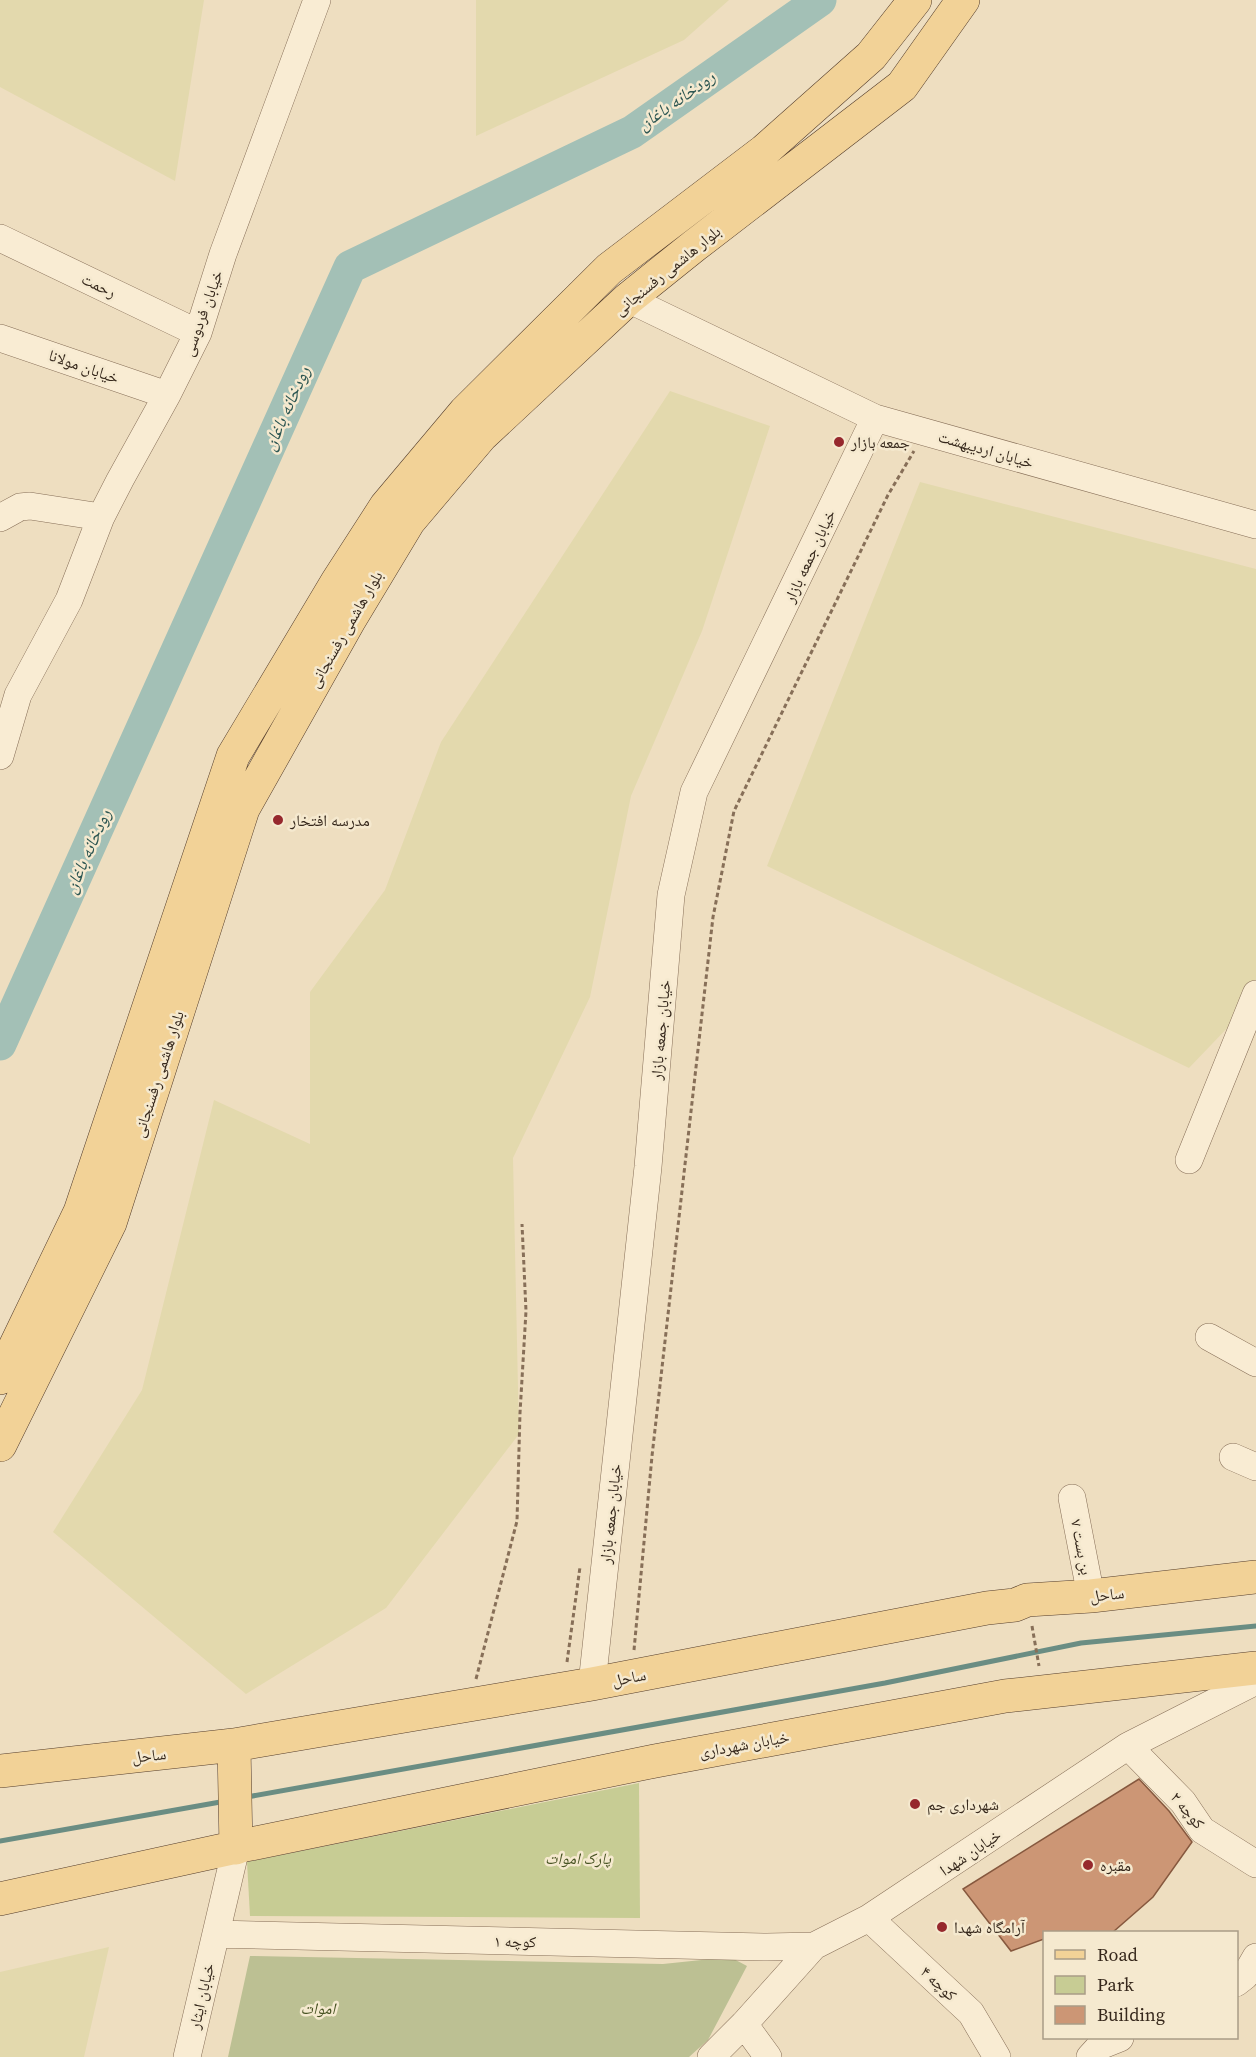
<svg xmlns="http://www.w3.org/2000/svg" width="1256" height="2057" font-family="'Source Serif 4','Noto Naskh Arabic',serif">
<rect width="100%" height="100%" fill="#eedec0"/>
<path fill="#e3d9ad" d="M0 0H204L175 181 0 87Z
M476 0H729L684 40 476 136Z
M670 391 770 426 702 631 631 796 590 997 513 1158 519 1434 386 1608 246 1694 53 1532 142 1390 214 1100 310 1144V992L385 890 441 742Z
M920 482 1256 569V998L1189 1068 767 866Z
M109 1947 84 2057H0V1972Z"/>
<path fill="#c7cc94" d="M639 1783 640 1918 250 1916 247 1862Z"/>
<path fill="#bcc093" d="M250 1956 663 1964 730 1957 747 1966 708 2040 689 2057H228Z"/>
<g fill="none" stroke-linecap="round" stroke-linejoin="round">
<path stroke="#6a8d83" stroke-width="5" d="M247 1797 885 1683 1081 1643 1256 1626
M0 1841 226 1801"/>
<path stroke="#a3c0b6" stroke-width="33" d="M0 1044 350 267 632 132 820 0"/>
</g>
<path fill="#cc9675" stroke="#86583e" stroke-width="1.5" d="M1139 1779 1169 1811 1192 1842 1153 1897 1113 1932H1044V1939L1011 1951 963 1889Z"/>
<g fill="none" stroke-linecap="round" stroke-linejoin="round">
<defs>
<path id="minor" d="M0 238 198 333
M628 299 875 418 1256 525
M0 338 167 395
M0 518 20 507 30 506 101 517 120 480 167 395 198 333 223 254 317 0
M0 756 18 695 69 600 101 517
M1189 1160 1256 994
M1209 1337 1256 1363
M1233 1457 1256 1467
M1072 1498 1091 1596
M592 1684 648 1167 671 895 694 792 875 418
M1128 1746 1183 1802 1202 1830 1256 1864
M869 1918 971 2013 997 2057
M216 1934 767 1947 814 1946
M1236 1983 1245 1976 1256 1957
M744 2024 768 2057
M187 2057 236 1848
M711 2057 744 2024 814 1946 869 1918 1128 1746 1256 1681
M1090 2057 1100 2046 1120 2038"/>
<path id="major" d="M0 1378 80 1212 233 756 337 582 386 506 465 412 609 269 764 151 871 56 915 0
M0 1445 110 1223 243 809 350 619 409 521 481 436 628 299 694 246 902 86 963 0
M234 1745 236 1848
M0 1771 234 1745 592 1684 987 1608 1015 1605 1027 1600 1091 1596 1256 1577
M0 1899 246 1845 655 1761 1005 1696 1256 1668"/>
</defs>
<use href="#minor" stroke="#876f58" stroke-width="28"/>
<use href="#major" stroke="#543d2c" stroke-width="34"/>
<path stroke="#876f58" stroke-width="3" stroke-dasharray="4.5 3" stroke-linecap="butt" d="M1032 1626 1039 1666
M634 1650 652 1456 713 917 734 811 888 495 914 451
M567 1662 580 1567
M476 1679 517 1521 520 1413 526 1311 522 1224"/>
<use href="#minor" stroke="#f9ecd3" stroke-width="27"/>
<use href="#major" stroke="#f2d297" stroke-width="33"/>
</g>
<g fill="#96282d" stroke="#f5e9cf" stroke-width="2">
<circle cx="839" cy="442" r="6"/>
<circle cx="278" cy="820" r="6"/>
<circle cx="915" cy="1804" r="6"/>
<circle cx="1088" cy="1865" r="6"/>
<circle cx="942" cy="1927" r="6"/>
</g>
<g text-anchor="middle" dominant-baseline="central" stroke-width="5" stroke-linejoin="round" paint-order="stroke">
<g font-size="16" fill="#36281c" stroke="#f5e9cf">
<text transform="translate(667 270) rotate(-39)">بلوار هاشمی رفسنجانی</text>
<text transform="translate(99 285) rotate(26)">رحمت</text>
<text transform="translate(202 313) rotate(-70)">خیابان فردوسی</text>
<text transform="translate(84 366) rotate(19)">خیابان مولانا</text>
<text transform="translate(986 449) rotate(16)">خیابان اردیبهشت</text>
<text transform="translate(809 556) rotate(-65)">خیابان جمعه بازار</text>
<text transform="translate(345 629) rotate(-60)">بلوار هاشمی رفسنجانی</text>
<text transform="translate(660 1030) rotate(-85)">خیابان جمعه بازار</text>
<text transform="translate(158 1074) rotate(-72)">بلوار هاشمی رفسنجانی</text>
<text transform="translate(610 1514) rotate(-84)">خیابان جمعه بازار</text>
<text transform="translate(1082 1547) rotate(79)">بن بست ۷</text>
<text transform="translate(1107 1594) rotate(-6)">ساحل</text>
<text transform="translate(629 1677) rotate(-11)">ساحل</text>
<text transform="translate(744 1744) rotate(-10)">خیابان شهرداری</text>
<text transform="translate(149 1755) rotate(-6)">ساحل</text>
<text transform="translate(1188 1810) rotate(50)">کوچه ۲</text>
<text transform="translate(970 1852) rotate(-34)">خیابان شهدا</text>
<text transform="translate(515 1941) rotate(1)">کوچه ۱</text>
<text transform="translate(939 1983) rotate(43)">کوچه ۴</text>
<text transform="translate(201 1996) rotate(-77)">خیابان ایثار</text>
</g>
<g font-size="16" fill="#36281c" stroke="#f5e9cf" text-anchor="start">
<text x="851" y="442">جمعه بازار</text>
<text x="290" y="820">مدرسه افتخار</text>
<text x="927" y="1804">شهرداری جم</text>
<text x="1100" y="1865">مقبره</text>
<text x="954" y="1927">آرامگاه شهدا</text>
</g>
<g font-size="16" font-style="italic" fill="#485323" stroke="#f5e9cf">
<text x="578" y="1858">پارک اموات</text>
<text x="318" y="2008">اموات</text>
</g>
<g font-size="18" font-style="italic" fill="#2c5652" stroke="#f5e9cf">
<text transform="translate(676 100) rotate(-35)">رودخانه باغان</text>
<text transform="translate(286 408) rotate(-66)">رودخانه باغان</text>
<text transform="translate(87 851) rotate(-66)">رودخانه باغان</text>
</g>
</g>
<rect x="1043" y="1931" width="195" height="108" fill="#f5e9cf" stroke="#a99c87" stroke-width="1.5"/>
<rect x="1055" y="1950" width="30" height="9" fill="#f2d297" stroke="#a99c87" stroke-width="1.5"/>
<text x="1097" y="1961" font-size="18" fill="#36281c">Road</text>
<rect x="1055" y="1976" width="30" height="18" fill="#c7cc94" stroke="#a99c87" stroke-width="1.5"/>
<text x="1097" y="1991" font-size="18" fill="#36281c">Park</text>
<rect x="1055" y="2006" width="30" height="18" fill="#cc9675" stroke="#a99c87" stroke-width="1.5"/>
<text x="1097" y="2021" font-size="18" fill="#36281c">Building</text>
</svg>
